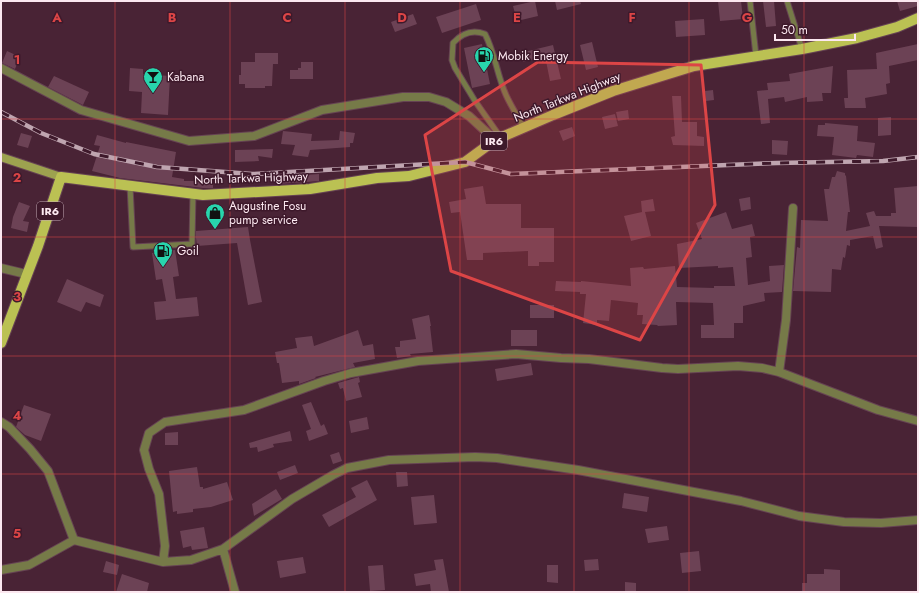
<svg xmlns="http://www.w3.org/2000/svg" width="919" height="593" font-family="Jost,sans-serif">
<rect width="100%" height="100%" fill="#492335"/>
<path fill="#6c4255" d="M535 1 538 16 517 21 513 6Z
M555 1H580L581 4 557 10Z
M718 1H741L743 19 720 21Z
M763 1H774L776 26 766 27Z
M897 1H918V6L900 11Z
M476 4 481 20 442 33 436 17Z
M413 14 417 24 395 32 391 22Z
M704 19 705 35 676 37 675 21Z
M592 42 598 67 586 70 580 45Z
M482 44 490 84 472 88 464 48Z
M918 44V60L889 66 890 83 886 84 887 94 865 98 866 108H845L844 98H848L847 70 877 69 876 53Z
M553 45 561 79 550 81 545 56 523 62 520 53Z
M7 51 20 57 15 69 2 63Z
M255 53H278V64H273L272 86H265V88H245V84H239V75H241V62H255Z
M301 62H313V79H290V70H298V68H301Z
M833 66 831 93H822L823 101 807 102V97L785 102 784 97 768 99 770 123 761 124 757 91 768 90 767 83 790 81 789 74Z
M130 68 143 69V74L170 76 168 115 141 113 142 92 129 91Z
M54 76 89 92 83 105 48 87Z
M713 90 714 100 706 101 705 91Z
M672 96H681L682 122H697V136L704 137V146L673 145 671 137 675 136Z
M628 110 629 119 618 121 616 112Z
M615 114 618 126 605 129 602 117Z
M891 117V135L878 136V118Z
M825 123 858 126 857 141 875 143 873 157 857 155 856 158 832 155 834 137 817 136 818 125H825Z
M572 127 575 136 563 141 559 131Z
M283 131 312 134 311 141 339 140 340 131 355 133 353 143H350V147L310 150 308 157 292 155 295 145 281 144Z
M21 133 32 136 28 148 17 145Z
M97 135 126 143V142L176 152 172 177 184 179V181H213V188H203L120 178 92 171 100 146 94 145Z
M772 140 788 141 787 155 772 154Z
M273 149 272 158 258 156 259 161 235 162V150Z
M837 171 845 173V175L846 176 850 212H848L846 231 870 226 866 213 874 211 876 216H891V213H896L894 188 907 187 918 186V227L879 226 883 247 876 249 873 236 850 240V246L847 245 845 258 843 257 841 270 832 269 831 292 793 291 797 247 800 248 801 220 828 221 824 189H829L832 177H835Z
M319 174V181L279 184V177Z
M483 186 486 204H521V228H554V262H539V266H528V251L483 253V260H467L460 212 451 213 449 202 466 199 464 189Z
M750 197 751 209 741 211 739 199Z
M653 199 655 211 645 212 651 236 631 241 624 216 642 212 641 201Z
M19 202 30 206 23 221 29 222 27 232 11 228 13 217Z
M726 212 732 229 752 224 755 236 750 237 752 257 746 258 748 285 770 281 769 266 784 265 782 292 764 293 765 301 743 306V323H734V338H701V325H714L713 303 676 302 677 325 658 326 657 325 642 324 643 315H637L638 303 611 300 609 321 597 320V325L583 323 586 294H580V292L555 291 556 281 581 282V281L631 286 630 268 643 267 644 269 675 266 677 287 714 288V286H735L733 267 718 268V266L679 268 677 244 702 239 696 223Z
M248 227 250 240 262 302 248 305 237 243 197 246 196 238V231Z
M175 250 179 276 173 277 176 299 197 297 199 316 156 320 154 302 166 301 162 279 156 280 152 253Z
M67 279 104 295 100 307 86 302 81 312 57 302Z
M530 305H554V318H530Z
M429 315 431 326H430L433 352 410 354 411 356 397 358 395 347H400V341L416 339 412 319Z
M358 330 363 346 373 344 375 359 353 363 355 367 315 377 316 378 299 384V381L282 383 279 363H277L275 352 297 348 295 338 312 336 314 346Z
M511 330H537V346H511Z
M531 363 533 375 497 381 495 369Z
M359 377 360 382 358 383 362 397 346 401 343 388 340 389 338 383Z
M311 402 321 426 324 424 328 434 309 441 306 431 311 429 302 405Z
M24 405 51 414 41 441 25 435 16 427Z
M367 417 369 429 351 433 349 421Z
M290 431 292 441 273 444 274 447 258 452 257 447 250 448 249 443Z
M178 432V445H165V433Z
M339 452 342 461 333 464 330 455Z
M295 465 298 473 280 480 277 472Z
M197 467 200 487H203V489L227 482 233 500 211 507 193 509V512L177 514V511L173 512 169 471Z
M396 472H407L408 486 397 487Z
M367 480 377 500 329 527 322 515 356 497 351 488Z
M276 489 282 499 254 516 252 504Z
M624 493 649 497 647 512 622 508Z
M434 495 437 523 414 525 411 497Z
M667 526 669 540 648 543 645 529Z
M204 527 208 548 192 550 191 546 183 548 180 531Z
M699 551 701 571 682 573 680 553Z
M303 557 306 573 280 578 277 561Z
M443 559 449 592H431L430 584 416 586 414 574 436 570 434 560Z
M598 559 599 570 585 571 584 560Z
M106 561 119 565 117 575 103 572Z
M383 565 385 590 370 591 368 566Z
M547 565H558V583L547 582Z
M824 569 840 570V592H802V583H807V574H824Z
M122 574 149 583 147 592H116Z
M625 582 636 583V592H625Z"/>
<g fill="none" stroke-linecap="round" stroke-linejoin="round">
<defs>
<path id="lane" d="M750 1 756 56
M787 1 802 49
M501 138 475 101 455 68 452 60 453 43C462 33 472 29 485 34 495 53 497 75 506 95 511 106 518 117 524 128
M130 186 133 247 192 244 193 193"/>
<path id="street" d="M1 68 81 110 189 141 254 136 322 110 403 97H429L446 102 469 116 495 140
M1 268 26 274
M779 372 786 320 793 208
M1 422 9 427 30 449 48 471 74 540 163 562 165 546 159 494 149 469 144 450 149 433 165 422 244 410 324 381 351 373 418 361 516 354 561 358 589 359 662 368 678 369 738 366 762 368 779 372 878 410 918 421
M223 549 235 592
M163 562 191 560 223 549 292 499 333 475 347 468 389 460 475 457 497 458 578 470 741 501 799 516 844 522 881 523 918 520
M1 570 29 565 74 540"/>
<path id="secondary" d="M1 157 61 177"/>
<path id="primary" d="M1 343 38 246 61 177 203 195 310 189 377 178 409 176 465 162 495 140 553 115 613 91 694 66 802 49 857 38 897 27 918 18"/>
</defs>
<use href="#lane" stroke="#664353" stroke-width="7"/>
<use href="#street" stroke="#664353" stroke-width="10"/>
<use href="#secondary" stroke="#664353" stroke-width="10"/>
<use href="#primary" stroke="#664353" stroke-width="12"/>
<use href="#lane" stroke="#767a48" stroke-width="5"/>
<use href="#street" stroke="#767a48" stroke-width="8"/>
<use href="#secondary" stroke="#9da24f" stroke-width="8"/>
<use href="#primary" stroke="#bbc153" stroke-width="10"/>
<defs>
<path id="rail" d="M1 112 41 133 94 154 157 167 252 174 465 162 511 174 777 163 883 161 918 157"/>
</defs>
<use href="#rail" stroke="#bfa5b0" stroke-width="4.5"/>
<use href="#rail" stroke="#3e192b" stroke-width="3" stroke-dasharray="9" stroke-linecap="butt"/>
</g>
<path fill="#dc4546" fill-opacity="0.2" stroke="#dc4546" stroke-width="3" stroke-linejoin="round" d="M538 62 701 65 715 205 640 340 451 271 425 135Z"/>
<path fill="none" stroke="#dc4546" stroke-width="1" stroke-opacity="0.55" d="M115 1V592M230 1V592M345 1V592M460 1V592M574 1V592M689 1V592M804 1V592M1 119H918M1 237H918M1 356H918M1 474H918"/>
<defs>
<symbol id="fuel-pin" viewBox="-11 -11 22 30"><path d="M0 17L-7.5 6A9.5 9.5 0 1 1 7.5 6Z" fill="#28d5ad" stroke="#3e192b"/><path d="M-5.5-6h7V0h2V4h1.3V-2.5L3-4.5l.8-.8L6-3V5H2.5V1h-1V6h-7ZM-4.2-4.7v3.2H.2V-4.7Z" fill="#111"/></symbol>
<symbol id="bar-pin" viewBox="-11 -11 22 30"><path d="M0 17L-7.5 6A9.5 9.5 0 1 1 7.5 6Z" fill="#28d5ad" stroke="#3e192b"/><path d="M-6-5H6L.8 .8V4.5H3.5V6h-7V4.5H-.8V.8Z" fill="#111"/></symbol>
<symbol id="shop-pin" viewBox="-11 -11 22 30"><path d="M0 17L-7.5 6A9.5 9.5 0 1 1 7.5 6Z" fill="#28d5ad" stroke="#3e192b"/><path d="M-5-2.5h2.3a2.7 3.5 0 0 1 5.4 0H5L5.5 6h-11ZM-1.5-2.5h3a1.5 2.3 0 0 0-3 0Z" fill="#111"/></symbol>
</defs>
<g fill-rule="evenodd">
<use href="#fuel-pin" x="473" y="45" width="22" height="30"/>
<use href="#bar-pin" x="142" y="66" width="22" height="30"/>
<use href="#shop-pin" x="204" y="202" width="22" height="30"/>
<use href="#fuel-pin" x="152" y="240" width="22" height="30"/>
</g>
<g text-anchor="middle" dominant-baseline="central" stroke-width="3" stroke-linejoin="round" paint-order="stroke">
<g fill="#3e192b" stroke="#c3aab5" stroke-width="1">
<rect x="481" y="132" width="26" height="18" rx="3"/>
<rect x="37" y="202" width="26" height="18" rx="3"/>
</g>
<g font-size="11" font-weight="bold" fill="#fce8f0">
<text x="494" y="141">IR6</text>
<text x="50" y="211">IR6</text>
</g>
<g font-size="12" fill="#fce8f0" stroke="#3e192b" text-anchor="start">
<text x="498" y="56">Mobik Energy</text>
<text x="167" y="77">Kabana</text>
<text x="229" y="206">Augustine Fosu<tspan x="229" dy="14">pump service</tspan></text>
<text x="177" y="251">Goil</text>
</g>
<g font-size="12" fill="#fce8f0" stroke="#3e192b">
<text transform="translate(567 97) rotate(-22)">North Tarkwa Highway</text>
<text transform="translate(251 178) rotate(-2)">North Tarkwa Highway</text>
</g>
</g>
<g font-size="13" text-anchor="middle" font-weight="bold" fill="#dc4546" stroke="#3e192b" stroke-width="3" stroke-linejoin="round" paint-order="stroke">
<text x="57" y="22">A</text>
<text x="172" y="22">B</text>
<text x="287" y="22">C</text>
<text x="402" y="22">D</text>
<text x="517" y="22">E</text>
<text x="632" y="22">F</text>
<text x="747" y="22">G</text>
<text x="17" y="64">1</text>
<text x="17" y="182">2</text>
<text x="17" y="301">3</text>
<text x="17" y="420">4</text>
<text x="17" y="538">5</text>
</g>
<rect width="919" height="593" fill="none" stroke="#fce8f0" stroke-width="4"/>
<path d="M775 34v6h80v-6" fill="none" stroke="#fce8f0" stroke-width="2"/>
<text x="781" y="34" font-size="12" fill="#fce8f0" stroke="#3e192b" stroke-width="3" paint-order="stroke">50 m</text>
</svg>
